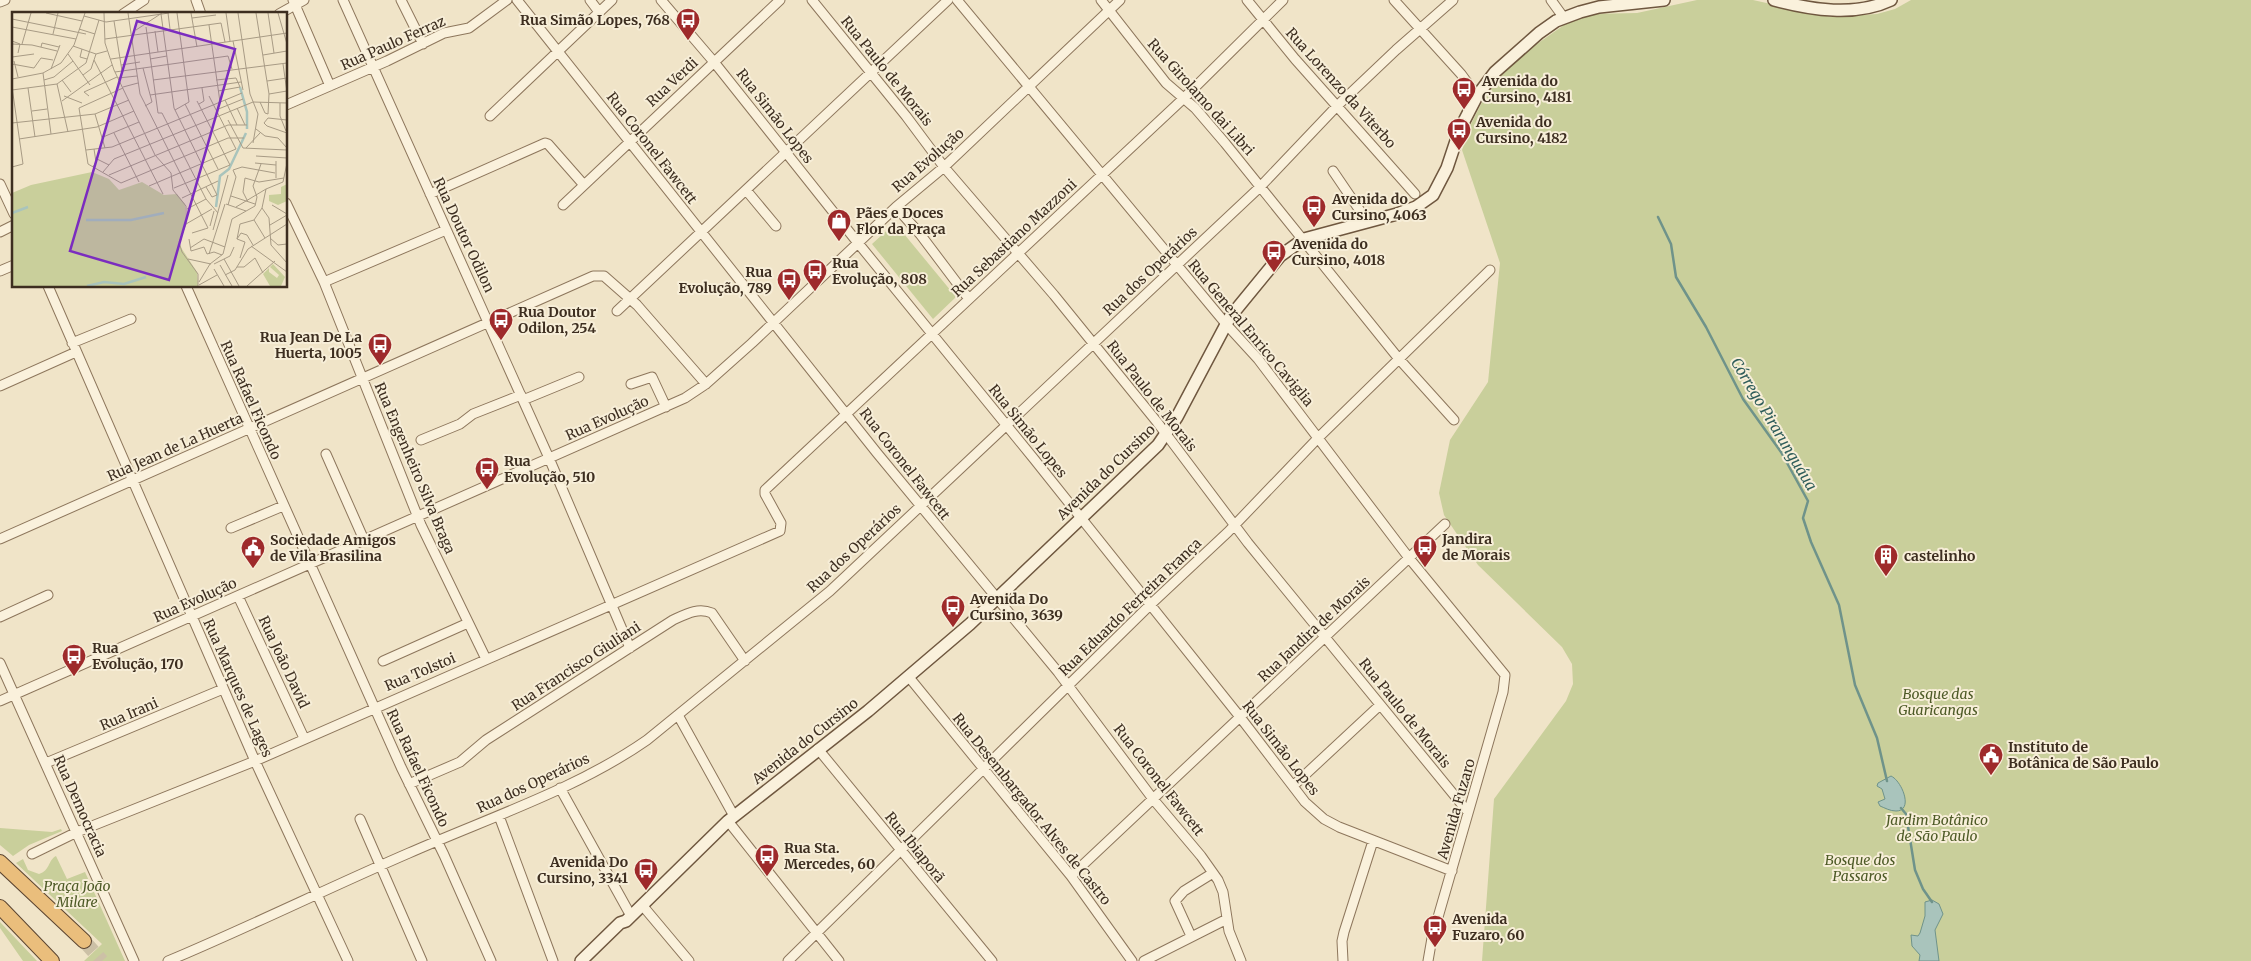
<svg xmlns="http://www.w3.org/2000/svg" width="2251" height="961" font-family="Merriweather,serif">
<rect width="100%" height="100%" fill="#f0e4c8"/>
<path fill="#c9cf9b" d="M1697 0H1753L1831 17 1877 14 1895 9 1911 0H2251V961H1482L1494 799 1566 701 1573 684 1572 664 1562 647 1478 565 1444 515 1439 493 1450 440 1488 382 1500 263 1462 150 1471 124 1483 100 1500 77 1527 51 1564 25 1588 14 1637 13Z
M895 223 956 297 933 319 872 244Z
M0 828 52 832 61 829 62 831 29 845 13 856 0 845Z
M56 856 67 879 85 872 125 961H84L102 944 16 863 23 859 28 870 39 874C50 871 48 860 56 856Z
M0 922 37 961H23L0 928Z"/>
<path fill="#a9c4bc" stroke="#6f938a" d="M1891 776C1902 781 1914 811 1896 811 1890 811 1885 808 1880 806L1878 802 1885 799 1882 789 1877 786 1878 783Z
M1932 900 1939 904 1943 914 1935 930 1939 961H1919L1920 955 1912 946 1911 935 1918 936 1920 933 1925 916V902Z"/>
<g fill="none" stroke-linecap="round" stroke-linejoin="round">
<path stroke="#6f938a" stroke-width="2.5" d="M1658 217 1671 244 1676 277 1706 327 1743 399 1781 452 1808 501 1803 518 1811 542 1839 605 1855 685 1877 738 1887 781
M1901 808 1906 814 1915 870 1923 889 1932 902"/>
<path stroke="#ccc0a6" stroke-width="14" stroke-dasharray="14 7" stroke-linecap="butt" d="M84 941 102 961"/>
<defs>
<path id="minor" d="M196 0 201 14
M293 0 330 86
M343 0 549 458 630 648
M401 0 423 44
M517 0 877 453 1058 672 1153 799 1201 856 1218 880 1223 892 1229 931 1241 961
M590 0 599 12
M661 0 714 62 858 243 1034 459 1240 717 1305 802 1324 819 1339 827 1452 871
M812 0 906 116 944 167 1054 295 1157 422 1248 543 1468 812
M957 0 1226 324 1258 359 1409 558 1505 675 1503 692 1432 938 1428 961
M1101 0 1166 83 1195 108 1225 143 1399 359 1454 420
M1247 0 1295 59 1415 194
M1394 0 1461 74 1477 96
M1551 0 1564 18
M0 2 5 0
M123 14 144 0
M279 14 304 0
M286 105 387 61 444 33 469 28 507 0
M490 116 612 0
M1333 171 1367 221
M0 184 14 214
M746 190 776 226
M430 194 545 143 548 144 584 185
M286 203 324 282 421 525 486 659
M563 205 780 0
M896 207 920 234 969 299
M0 232 14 225
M0 271 14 265
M324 282 446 230
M48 286 255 761 348 961
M186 286 401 767 444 855 491 961
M617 311 948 0
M72 343 131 319
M631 384 652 377 666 407
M0 386 76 352
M523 400 579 377
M421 440 460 424 473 414 521 395
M326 454 364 540
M231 528 283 506
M0 539 593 276H604L637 305 706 384
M238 596 304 738
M0 617 48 595
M383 661 468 623
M0 663 134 961
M908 676 1071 876 1132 961
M0 701 685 398 706 384 752 343 896 207 944 167 1120 0
M678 715 734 816
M818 749 992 961
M46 763 223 689
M409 784 460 762 486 740 673 620C686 614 698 607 712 613L745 661
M1293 786 1380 705
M560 788 631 916
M499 816 553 961
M360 819 422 961
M728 821 839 961
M32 854 77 832 255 761 780 531 781 523 765 494V490L1184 98 1283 0
M1071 876 1445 524
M642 905 689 961
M1191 936 1175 901 1184 891 1213 873
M168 961C249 927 328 888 409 853 488 818 577 789 647 740L830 591 1260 187 1337 106 1396 50 1453 0
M788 961 1150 605 1228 532 1319 437 1490 270
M1144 961 1227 919
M1343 961 1342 941 1344 932 1373 841"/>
<path id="secondary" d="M1774 0C1812 10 1855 17 1891 0
M581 961 620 923 626 921 728 821 868 711 970 624 1158 445 1177 417 1230 317 1280 256 1304 239 1397 214 1416 207 1433 195 1447 168 1460 129 1477 96 1495 72 1539 33 1556 21 1580 12 1599 7 1664 0"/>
<path id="trunk" d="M0 862 84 941
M0 907 52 961"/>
</defs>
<use href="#minor" stroke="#8d765c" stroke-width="11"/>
<use href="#secondary" stroke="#6f573f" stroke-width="14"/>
<use href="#trunk" stroke="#5b4430" stroke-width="16"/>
<use href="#minor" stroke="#faf1dc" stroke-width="9"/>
<use href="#secondary" stroke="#faf1dc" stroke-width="11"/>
<use href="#trunk" stroke="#eabe7c" stroke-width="14"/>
</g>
<defs>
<symbol id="bus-pin" viewBox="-11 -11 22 30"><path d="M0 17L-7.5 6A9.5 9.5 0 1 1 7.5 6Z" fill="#9e2a2b" stroke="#f7eed8"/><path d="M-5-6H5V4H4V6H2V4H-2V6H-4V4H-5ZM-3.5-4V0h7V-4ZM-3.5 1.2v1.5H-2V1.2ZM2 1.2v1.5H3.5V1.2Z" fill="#fff"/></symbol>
<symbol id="shop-pin" viewBox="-11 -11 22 30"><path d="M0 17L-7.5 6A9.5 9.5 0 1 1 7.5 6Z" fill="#9e2a2b" stroke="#f7eed8"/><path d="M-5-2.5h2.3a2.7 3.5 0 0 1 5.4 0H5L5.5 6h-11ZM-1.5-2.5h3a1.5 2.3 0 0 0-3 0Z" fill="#fff"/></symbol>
<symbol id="civic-pin" viewBox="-11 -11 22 30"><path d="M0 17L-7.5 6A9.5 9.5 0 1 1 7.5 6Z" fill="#9e2a2b" stroke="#f7eed8"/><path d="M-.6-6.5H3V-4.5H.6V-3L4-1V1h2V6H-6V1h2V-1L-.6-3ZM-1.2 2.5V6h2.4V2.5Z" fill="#fff"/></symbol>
<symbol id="building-pin" viewBox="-11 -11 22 30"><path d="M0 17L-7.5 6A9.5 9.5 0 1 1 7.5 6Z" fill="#9e2a2b" stroke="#f7eed8"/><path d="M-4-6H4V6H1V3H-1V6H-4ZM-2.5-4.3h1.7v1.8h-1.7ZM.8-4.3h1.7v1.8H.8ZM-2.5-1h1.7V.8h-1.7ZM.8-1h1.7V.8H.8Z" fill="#fff"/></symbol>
</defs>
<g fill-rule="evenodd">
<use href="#bus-pin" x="674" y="6" width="28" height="38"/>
<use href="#bus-pin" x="1450" y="75" width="28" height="38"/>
<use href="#bus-pin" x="1445" y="116" width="28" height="38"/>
<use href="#bus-pin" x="1300" y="193" width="28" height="38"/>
<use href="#shop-pin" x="825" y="207" width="28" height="38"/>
<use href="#bus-pin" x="1260" y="238" width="28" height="38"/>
<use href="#bus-pin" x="801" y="257" width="28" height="38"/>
<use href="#bus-pin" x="775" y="266" width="28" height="38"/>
<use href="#bus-pin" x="487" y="306" width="28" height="38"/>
<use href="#bus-pin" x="366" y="331" width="28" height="38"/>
<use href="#bus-pin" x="473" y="455" width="28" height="38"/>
<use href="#bus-pin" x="1411" y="533" width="28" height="38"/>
<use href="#civic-pin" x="239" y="534" width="28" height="38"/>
<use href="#building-pin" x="1872" y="542" width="28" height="38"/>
<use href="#bus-pin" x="939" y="593" width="28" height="38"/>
<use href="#bus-pin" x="60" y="642" width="28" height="38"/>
<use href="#civic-pin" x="1977" y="741" width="28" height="38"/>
<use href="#bus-pin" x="753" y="842" width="28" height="38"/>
<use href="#bus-pin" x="632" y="856" width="28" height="38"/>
<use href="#bus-pin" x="1421" y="913" width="28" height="38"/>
</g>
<g text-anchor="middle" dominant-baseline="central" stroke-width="4" stroke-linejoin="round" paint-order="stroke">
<g font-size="14" font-weight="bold" fill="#3d2e20" stroke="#f7eed8" text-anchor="start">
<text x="670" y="20" text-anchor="end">Rua Simão Lopes, 768</text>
<text x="1482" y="81">Avenida do<tspan x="1482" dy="16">Cursino, 4181</tspan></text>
<text x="1476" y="122">Avenida do<tspan x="1476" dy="16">Cursino, 4182</tspan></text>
<text x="1332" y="199">Avenida do<tspan x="1332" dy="16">Cursino, 4063</tspan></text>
<text x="856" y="213">Pães e Doces<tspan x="856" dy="16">Flor da Praça</tspan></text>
<text x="1292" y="244">Avenida do<tspan x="1292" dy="16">Cursino, 4018</tspan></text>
<text x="832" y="263">Rua<tspan x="832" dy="16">Evolução, 808</tspan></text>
<text x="772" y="272" text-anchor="end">Rua<tspan x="772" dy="16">Evolução, 789</tspan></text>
<text x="518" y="312">Rua Doutor<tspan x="518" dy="16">Odilon, 254</tspan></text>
<text x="362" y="337" text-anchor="end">Rua Jean De La<tspan x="362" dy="16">Huerta, 1005</tspan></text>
<text x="504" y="461">Rua<tspan x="504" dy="16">Evolução, 510</tspan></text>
<text x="1442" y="539">Jandira<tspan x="1442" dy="16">de Morais</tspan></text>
<text x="270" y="540">Sociedade Amigos<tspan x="270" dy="16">de Vila Brasilina</tspan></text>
<text x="1904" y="556">castelinho</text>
<text x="970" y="599">Avenida Do<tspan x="970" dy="16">Cursino, 3639</tspan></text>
<text x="92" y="648">Rua<tspan x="92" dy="16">Evolução, 170</tspan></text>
<text x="2008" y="747">Instituto de<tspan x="2008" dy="16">Botânica de São Paulo</tspan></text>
<text x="784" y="848">Rua Sta.<tspan x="784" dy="16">Mercedes, 60</tspan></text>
<text x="628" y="862" text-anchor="end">Avenida Do<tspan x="628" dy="16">Cursino, 3341</tspan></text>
<text x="1452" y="919">Avenida<tspan x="1452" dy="16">Fuzaro, 60</tspan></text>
</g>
<g font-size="14" fill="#3d2e20" stroke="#f7eed8">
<text transform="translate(393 43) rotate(-24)">Rua Paulo Ferraz</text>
<text transform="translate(887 71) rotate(51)">Rua Paulo de Morais</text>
<text transform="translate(672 82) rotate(-43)">Rua Verdi</text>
<text transform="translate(1341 88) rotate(48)">Rua Lorenzo da Viterbo</text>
<text transform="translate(1201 97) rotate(48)">Rua Girolamo dai Libri</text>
<text transform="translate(775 116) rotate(52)">Rua Simão Lopes</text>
<text transform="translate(652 148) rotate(52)">Rua Coronel Fawcett</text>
<text transform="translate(928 160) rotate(-41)">Rua Evolução</text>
<text transform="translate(464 235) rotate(65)">Rua Doutor Odilon</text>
<text transform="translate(1014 238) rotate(-43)">Rua Sebastiano Mazzoni</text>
<text transform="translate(1150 271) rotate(-43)">Rua dos Operários</text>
<text transform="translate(1251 333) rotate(50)">Rua General Enrico Caviglia</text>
<text transform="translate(1152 396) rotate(52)">Rua Paulo de Morais</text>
<text transform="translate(251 400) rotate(66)">Rua Rafael Ficondo</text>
<text transform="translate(607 418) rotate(-24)">Rua Evolução</text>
<text transform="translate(1028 431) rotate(51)">Rua Simão Lopes</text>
<text transform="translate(175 447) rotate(-24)">Rua Jean de La Huerta</text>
<text transform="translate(905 464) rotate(52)">Rua Coronel Fawcett</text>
<text transform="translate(415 468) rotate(67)">Rua Engenheiro Silva Braga</text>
<text transform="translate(1106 472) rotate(-44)">Avenida do Cursino</text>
<text transform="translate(854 548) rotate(-43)">Rua dos Operários</text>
<text transform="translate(195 600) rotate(-24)">Rua Evolução</text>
<text transform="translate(1130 607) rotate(-44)">Rua Eduardo Ferreira França</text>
<text transform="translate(1314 629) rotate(-43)">Rua Jandira de Morais</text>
<text transform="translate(284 662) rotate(65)">Rua João David</text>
<text transform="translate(576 666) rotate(-33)">Rua Francisco Giuliani</text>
<text transform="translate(420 672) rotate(-23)">Rua Tolstoi</text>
<text transform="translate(238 688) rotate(66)">Rua Marques de Lages</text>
<text transform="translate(1405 713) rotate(51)">Rua Paulo de Morais</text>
<text transform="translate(129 714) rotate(-23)">Rua Irani</text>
<text transform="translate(805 741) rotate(-38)">Avenida do Cursino</text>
<text transform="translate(1281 748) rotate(52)">Rua Simão Lopes</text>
<text transform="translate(418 768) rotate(65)">Rua Rafael Ficondo</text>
<text transform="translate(1159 780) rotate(52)">Rua Coronel Fawcett</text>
<text transform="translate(533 783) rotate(-25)">Rua dos Operários</text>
<text transform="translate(80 806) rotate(66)">Rua Democracia</text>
<text transform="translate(1032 809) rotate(51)">Rua Desembargador Alves de Castro</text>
<text transform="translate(1456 809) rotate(-74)">Avenida Fuzaro</text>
<text transform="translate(915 847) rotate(51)">Rua Ibiaporã</text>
</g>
<g font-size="14" font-style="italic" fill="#4d5a26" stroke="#f7eed8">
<text x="1938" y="694">Bosque das<tspan x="1938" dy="16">Guaricangas</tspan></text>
<text x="1937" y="820">Jardim Botânico<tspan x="1937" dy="16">de São Paulo</tspan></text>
<text x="1860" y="860">Bosque dos<tspan x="1860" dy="16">Passaros</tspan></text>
<text x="77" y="886">Praça João<tspan x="77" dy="16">Milare</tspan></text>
</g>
<g font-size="15" font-style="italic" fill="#2f5d5a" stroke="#f7eed8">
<text transform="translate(1774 424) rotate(59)">Córrego Pirarunguáua</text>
</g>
</g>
<g transform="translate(12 12)">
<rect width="275" height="275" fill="#f0e4c8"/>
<path d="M80 160 97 167 107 178 130 170 152 183 165 182 173 192V211L166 231 185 260 186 274H0V181L19 173ZM275 172V189L266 193 257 189V183L269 182V175ZM261 252 273 265 269 274H258L251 262 257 256V260L265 266 267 263 258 255Z" fill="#c9cf9b"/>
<path fill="none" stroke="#a9c4bc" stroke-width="2.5" d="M228 75 235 100V117M204 195 208 164 217 157 234 121M0 201 16 195M74 208H119L152 201M75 274 92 270 112 272 134 265"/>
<path fill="none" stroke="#a89b85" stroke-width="1" d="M34 1 70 9M92 1 93 31 102 58 143 143 159 161 161 178 174 194V212L167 230 170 240 186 262V274M116 1 128 82 196 216 180 221M156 1 158 17M179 1 185 35M214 1 218 29M226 1 238 82 246 102 241 131M244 1 257 82 256 102 253 101 248 90M256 1 262 41M266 1 275 32M149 2 162 96 205 183 200 185 194 175M72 4 94 10 157 1M180 6 204 3M0 7 74 22M102 9 110 59M197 13 208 90M0 15 64 27M134 15 146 101H150L194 187 206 201M67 17 83 22M124 18 150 1M143 19 146 40M41 22 46 1M93 27 209 11 213 30M0 29 8 32 6 41M221 29 231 78M0 32 20 33 45 39M10 32 19 1M61 34 84 42 95 39M29 35 30 31 47 35M70 37 68 45 75 47M56 42 78 73M251 43 275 39M0 45 22 42M99 47 275 21M138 47 155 44M82 48 151 182M2 49 6 65M74 51 87 8M0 52 22 56M271 52 275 80M109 53 128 50M22 56 29 46 41 48M131 56 140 90 133 94M39 57 48 33M103 60 216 44 220 57M31 61 39 122M71 63 79 57 84 42M106 66 125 64M0 67 31 61 49 51 62 33 73 1M32 68 42 65 61 49M50 68 59 80M141 68 275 51M204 68 224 66 228 75 206 79M255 69 275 66M45 72 56 120M0 75 11 152 0 155M111 75 126 71M16 76 23 125M111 76 67 96 76 152 109 171 216 126H232M0 78 45 72 74 51M257 82 275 79M138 83 229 70M52 84 70 91M77 84 72 80 105 65M213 88 225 113M50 89 100 53M268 91V104L274 119M173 92 206 157M187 92 192 89 190 76M225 96 233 113M163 98 177 90 165 1M204 98 231 87M20 99 35 97M83 102 93 136M216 108 231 136 275 138M275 108 256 106 252 111 255 114 275 121M0 111 83 102 117 88M244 117 253 124 266 126 275 136M102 121 127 170M91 125 127 110M7 127 85 115 122 99M234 136 248 121M74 138 100 135 230 81M244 144 275 146M83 146 97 153M243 151 264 153M275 151 271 170 254 177 250 196 257 206 259 233 275 251M81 155 84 150 82 137M91 160 102 147 241 90 275 91M97 163 216 113H235M264 166V149M137 174 224 137 197 84M162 176 218 153 185 89M219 184 243 192M170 186 206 169M236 190 231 180 233 166 247 170 272 166M214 192 234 199M216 193 224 165 221 158 230 155 263 161M260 193 275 202M224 195 254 177M250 196 242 208 253 226M175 197 194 187M174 212 200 197M258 213 275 203M198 214 202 199M201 218 216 163M258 226 266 233 275 232M177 227 179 239 192 235 195 242 202 240 210 243M225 227 228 212 242 208M225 227 233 230 228 246M225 227 229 221 235 223 241 233M239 234 275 260M178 236 192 227 213 235M197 242 213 192M176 247 199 252M212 247 227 274M202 252 218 244 222 235M208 253 220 274M225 255H232L243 246 251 261M202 257 212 274M213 263 223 258 236 237 275 212M187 270 198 252 211 242 220 207 243 194 245 185 241 174 249 152M187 273 205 263M235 274 263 249"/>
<path fill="#7b2cbf" fill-opacity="0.15" stroke="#7b2cbf" stroke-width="2.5" d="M125 9 223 37 157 268 58 239Z"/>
<rect width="275" height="275" fill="none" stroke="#3d2e20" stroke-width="2.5"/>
</g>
</svg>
